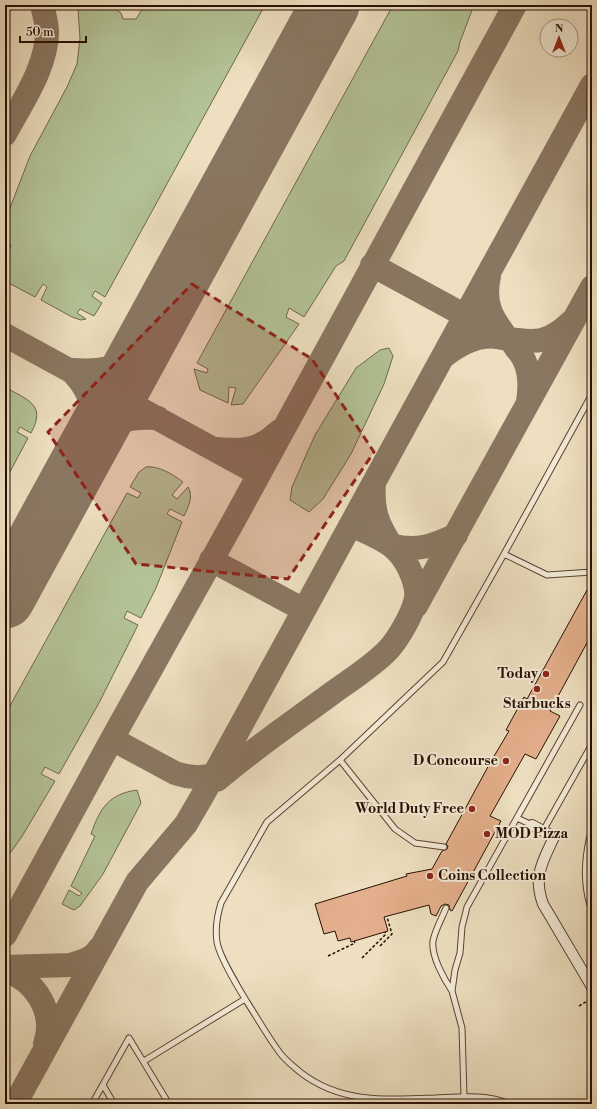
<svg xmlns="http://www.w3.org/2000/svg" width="597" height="1109" font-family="'Libre Bodoni',serif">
<rect width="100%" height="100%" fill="#eddfc0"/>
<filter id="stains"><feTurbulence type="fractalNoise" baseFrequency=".005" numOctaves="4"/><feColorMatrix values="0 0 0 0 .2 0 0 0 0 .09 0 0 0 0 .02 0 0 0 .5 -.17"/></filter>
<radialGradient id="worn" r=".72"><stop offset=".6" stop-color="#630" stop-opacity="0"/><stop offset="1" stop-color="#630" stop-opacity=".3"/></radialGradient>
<path fill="#b3c396" stroke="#6d694c" d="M142 5H265L105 297 95 291 92 296 102 303 94 316 80 309 77 313 86 319 81 320 72 317 41 300 47 287 43 284 35 297 5 281V250L8 252 11 245 5 240V221L30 156 67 87 77 64 80 38 78 9 110 8 115 9 121 13 123 19H136L144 6Z
M393 5H474L460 42 458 51 344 261 336 266 304 317 289 308 286 317 299 324 243 404 231 405 236 388 229 387 228 403 200 390 194 369 207 373 208 369 197 363Z
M389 348 393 356 384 384 351 454 323 499 309 512 290 500 292 487 315 435 356 368 380 350Z
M5 387C27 400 47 404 31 433L20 427 17 432 28 438 5 481Z
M146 467C158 465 174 475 183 482L172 495 177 499 188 487C194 497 188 507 184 516L170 509 167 514 182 522 156 588 141 618 127 611 124 618 138 625 100 701 59 774 45 767 41 774 55 781 21 838 5 860V715L127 493 138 498 141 493 130 487 139 472Z
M137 790 141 803 103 874 80 906 74 910 62 904 69 890 79 896 82 893 71 886 95 836 91 834C100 808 109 794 137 790Z"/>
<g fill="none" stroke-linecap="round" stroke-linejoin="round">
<path stroke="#8a7762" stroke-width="24" d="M5 134C21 104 47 67 47 32 47 23 44 14 42 5
M372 265 508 339
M489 276C483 304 491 317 508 339 537 343 549 343 571 322
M5 335 259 474
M443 357C459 344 477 334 498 337 501 338 505 338 508 339 511 340 514 345 516 348 530 363 531 382 528 402
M72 370C105 372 118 369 142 347
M74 374C95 397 95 414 90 444
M90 444C114 421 124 416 158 418
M216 449C231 450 249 452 263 443 270 440 275 434 281 430
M374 483C372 510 377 523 391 545 416 552 433 546 456 535
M211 560 304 610
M416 606 592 287
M112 739 175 773C192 779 208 779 225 771
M217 780C253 749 293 722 331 694 350 680 372 667 389 649 398 639 412 615 415 602 420 587 408 563 398 552 388 540 365 532 351 525
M5 935 112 739 233 522 515 5
M5 967 70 965C81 962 93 959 99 949
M5 970C35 980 56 1012 45 1044
M15 1104 137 882 186 824 204 793 465 316 592 85"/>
<path stroke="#8a7762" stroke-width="59" d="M5 599 330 5"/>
</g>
<path fill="#e4af8c" stroke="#270f03" d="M592 581V643L588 641 550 711 560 716 536 759 525 754 490 816 501 821 452 911 450 910 449 905 445 904 441 906 436 916 431 914 429 905 384 917 388 931 351 942 350 938 338 941 335 931 324 934 315 904 407 876 406 874 432 869 442 851 447 849 448 846 446 844 490 763 509 731 506 730 524 697 527 699Z"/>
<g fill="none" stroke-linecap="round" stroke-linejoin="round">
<defs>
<path id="lane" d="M504 554 547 575 592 572
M340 760 395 829 415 843 444 847
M517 818 532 825
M543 831 592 744
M446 908C442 918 435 930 433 941 431 956 444 979 452 991
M144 1061 245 999
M103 1085 114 1104
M464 1096 462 1028 452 991 455 970 460 953 462 927 467 907 580 705
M92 1104 129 1038 169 1104
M509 1104C487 1094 460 1097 436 1098 387 1100 341 1104 300 1072 293 1066 285 1060 280 1053 268 1037 258 1019 247 1002 239 989 219 955 217 942 215 929 217 916 221 903L267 822 340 760 443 662 504 554 592 394"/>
<path id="street" d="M532 825 554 837C542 863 533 876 543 904L592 987
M592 838C587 860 586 882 592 903"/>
</defs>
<use href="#lane" stroke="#584332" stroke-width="7"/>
<use href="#street" stroke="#584332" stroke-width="12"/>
<path stroke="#270f03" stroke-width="1.5" stroke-dasharray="3 2" stroke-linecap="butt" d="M380 946 392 934 387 917
M328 956 355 943 354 941
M362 958 386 934 385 932
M579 1006 592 998"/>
<use href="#lane" stroke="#f3ead6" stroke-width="5"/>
<use href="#street" stroke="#f3ead6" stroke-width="10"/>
</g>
<path fill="#8f2418" fill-opacity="0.2" stroke="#8f2418" stroke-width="3" stroke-dasharray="8 5" stroke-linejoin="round" d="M192 284 312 359 374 452 288 579 136 564 48 432Z"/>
<g fill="#8f2418" stroke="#f3ead6" stroke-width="1.5">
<circle cx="546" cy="674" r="4"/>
<circle cx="537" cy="689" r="4"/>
<circle cx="506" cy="761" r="4"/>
<circle cx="472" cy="809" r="4"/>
<circle cx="487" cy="834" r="4"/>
<circle cx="430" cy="876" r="4"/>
</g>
<g text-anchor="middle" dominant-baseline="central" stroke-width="4" stroke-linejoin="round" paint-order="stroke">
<g font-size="14" font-weight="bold" fill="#270f03" stroke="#f3ead6" text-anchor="end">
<text x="538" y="674">Today</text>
<text x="537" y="704" text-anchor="middle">Starbucks</text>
<text x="498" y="761">D Concourse</text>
<text x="464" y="809">World Duty Free</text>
<text x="495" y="834" text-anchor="start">MOD Pizza</text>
<text x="438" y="876" text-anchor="start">Coins Collection</text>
</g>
</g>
<rect width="597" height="1109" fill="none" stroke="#eddfc0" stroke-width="20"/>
<rect x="6" y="6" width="585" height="1097" fill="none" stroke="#270f03" stroke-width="2"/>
<rect x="10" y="10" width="577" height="1089" fill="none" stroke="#270f03"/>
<g transform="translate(559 38)"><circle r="19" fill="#f3ead6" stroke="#a19282"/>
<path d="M0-3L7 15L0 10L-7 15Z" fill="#8f2418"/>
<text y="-6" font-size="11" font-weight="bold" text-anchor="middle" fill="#270f03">N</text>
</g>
<path d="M20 36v6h66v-6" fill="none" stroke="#270f03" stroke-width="2"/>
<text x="26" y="36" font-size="12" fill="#270f03" stroke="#f3ead6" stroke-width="3" paint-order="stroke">50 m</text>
<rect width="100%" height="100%" filter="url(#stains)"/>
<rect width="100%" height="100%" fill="url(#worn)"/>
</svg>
